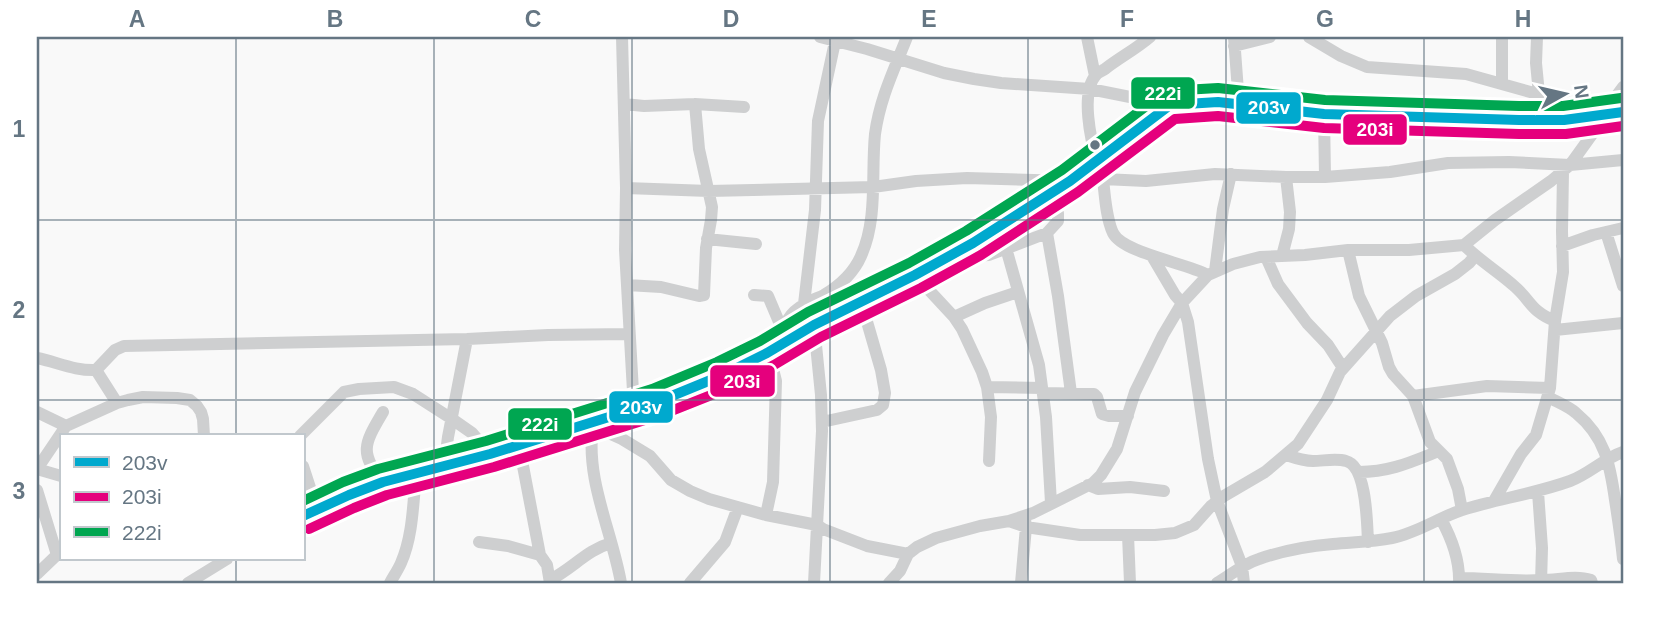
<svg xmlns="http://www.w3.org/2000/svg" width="1660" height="620" font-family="Helvetica,sans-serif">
<rect width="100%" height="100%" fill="#f9f9f9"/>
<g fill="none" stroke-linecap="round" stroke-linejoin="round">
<path stroke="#cecfd0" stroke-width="12" d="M622 37 626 188 625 250 634 409
M820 37 867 49 944 73 974 79 1001 83 1090 89 1170 105 1218 102 1324 114 1519 120H1564L1606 115 1623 112
M1087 37 1095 76
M1234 37 1239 105
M1309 37 1341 56 1367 67 1466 74 1577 105 1609 106
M1502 37V84
M1537 37 1536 63 1539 94
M1234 46 1270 37
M624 104 644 106 695 104 744 107
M1324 114 1325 177
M1097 161C1091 141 1080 92 1096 75 1098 72 1102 71 1105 69 1119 58 1136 49 1150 37
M1103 179C1105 196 1106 218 1113 233 1123 253 1186 263 1208 275
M626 188 709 191 873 187 916 181 967 178 1070 181 1103 179 1146 181 1215 174 1286 177H1325L1390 172 1448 163 1509 162 1570 165 1623 160
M1606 232 1623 286
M1047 233 1058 296 1071 393
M707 239 756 244
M1464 245 1495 220 1551 181 1570 165 1606 115 1609 106 1623 87
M1562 246 1593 235 1623 228
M1006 248 1039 365 1046 417 1051 503
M1348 250 1359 296 1382 343 1389 367 1393 374 1413 396 1430 442 1447 459 1458 489 1462 510
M955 253 970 256 989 255 1047 233 1058 221V213L1046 197
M1152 256 1175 295 1182 303 1188 322 1208 459 1217 501 1242 566 1244 583
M1282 256 1289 229 1290 212 1286 177
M1266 257 1278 284 1307 323 1328 345 1343 368
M1215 271 1223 209 1231 174
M915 275 954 317 962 329 982 372 987 387 991 417 989 461
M627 285 661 287 699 296 704 295 706 248 711 220 712 207 699 149 695 104
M754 295 768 296 782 329
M804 304 815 210 818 121 836 37
M954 317 985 303 1018 292
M814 325 821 395 822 431 814 583
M1555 330 1623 323
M782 343C782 326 788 313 805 304 811 300 818 298 824 295 839 286 854 272 861 256 878 219 871 174 875 134 880 98 894 70 907 37
M37 358C57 362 75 371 96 370L115 350 124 346 467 339 548 335 629 334
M96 370 117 403
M987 387 1042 388
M1043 393 1094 394 1097 397 1102 414 1109 416H1128
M1413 396 1487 386 1550 388
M1548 397C1557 402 1568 406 1576 413 1605 437 1610 464 1615 500 1618 519 1621 539 1623 559
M37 412 66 426
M383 412C365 443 358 452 383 482
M592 422 593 426 622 439 650 456 671 480 690 491 709 499 766 515 817 525 823 529 867 546 908 554
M822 422 877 410 883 405 885 393 881 370 861 301
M593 426C585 479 612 531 621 583
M300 436 344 392 359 389 394 387 413 394 452 419 472 433 490 454
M519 445 540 555 547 565 550 583
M1286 455C1295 458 1304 461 1313 461 1323 461 1336 458 1346 461 1367 466 1367 524 1368 542
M303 466 317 509
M444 467 448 437 467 339
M1359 472C1390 472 1411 462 1439 451
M61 476 37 469 66 426 117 403 128 400 143 397 177 398 190 400 197 406 201 412 203 419 204 436
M1088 485 1098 489 1130 487 1164 491
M37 490 57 555
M1538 492 1542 548 1541 583
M1494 501 1521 454 1536 435 1550 388 1555 321 1563 272 1562 231 1563 172
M766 515 773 482 776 381 773 369 767 353
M303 516 349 495 383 482 490 454 592 422 657 402 723 375 767 353 814 325 915 275 973 243 1070 181 1170 105
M1441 519C1452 539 1460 560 1459 583
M1009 521 1026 527 1080 535H1155L1175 533 1194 525 1211 506 1224 496 1265 472 1298 444 1327 400 1340 372 1390 316 1416 296 1455 274 1469 263 1475 256
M1128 535 1130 583
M479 542 508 546 540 555
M37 574 61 551
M1459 578C1487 578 1515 582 1542 580 1558 580 1576 575 1591 580L1592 583
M550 580C572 569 587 550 611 543
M188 583 227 559
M390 583C393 577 398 570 401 563 413 536 413 503 416 474
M690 583 725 542 738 507
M889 583 900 571 908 554 917 547 936 538 980 526 1009 521 1033 513 1093 483 1101 475 1117 449 1135 392 1163 335 1182 303 1208 275 1233 264 1260 257 1305 255 1348 250H1409L1464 245C1479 260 1497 271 1513 285 1531 300 1530 311 1555 321
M1021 583 1026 527 1025 519
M1217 583C1231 575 1243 564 1259 559 1282 551 1308 546 1333 544 1353 542 1372 542 1392 538 1417 533 1438 518 1462 510 1497 499 1534 494 1570 481 1589 474 1603 459 1623 452"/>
<defs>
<path id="bus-1" d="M303 516 349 495 383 482 490 454 657 402 723 375 767 353 814 325 915 275 973 243 1070 181 1170 105 1218 102 1324 114 1519 120H1564L1623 112"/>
<path id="bus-2" d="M309 529 354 508 387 495 494 467 661 415 729 388 774 365 821 337 921 288 981 255 1078 192 1175 119 1218 116 1324 128 1519 134H1566L1623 126"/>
<path id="bus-3" d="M303 501 343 482 378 469 486 441 652 389 717 362 760 341 808 312 909 263 966 231 1062 170 1166 91 1218 88 1325 100 1519 106H1563L1621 98"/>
</defs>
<use href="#bus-1" stroke="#fff" stroke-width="16"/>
<use href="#bus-2" stroke="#fff" stroke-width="16"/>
<use href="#bus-3" stroke="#fff" stroke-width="16"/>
<use href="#bus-1" stroke="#00a9ce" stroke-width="10"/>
<use href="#bus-2" stroke="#e5007d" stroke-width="10"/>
<use href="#bus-3" stroke="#00a651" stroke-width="10"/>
</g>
<path fill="none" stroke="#657683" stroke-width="2" stroke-opacity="0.55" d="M236 37V436M434 37V583M632 37V583M830 37V583M1028 37V583M1226 37V583M1424 37V583M37 220H1623M37 400H1623M236 559V583"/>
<circle fill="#657683" stroke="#fff" stroke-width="2.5" cx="1095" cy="145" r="6"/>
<g stroke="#fff" stroke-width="2.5">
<rect x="1130" y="76" width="66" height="34" rx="7" fill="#00a651"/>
<rect x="1235" y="91" width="67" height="34" rx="7" fill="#00a9ce"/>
<rect x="1342" y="113" width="66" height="33" rx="7" fill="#e5007d"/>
<rect x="709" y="364" width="67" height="34" rx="7" fill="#e5007d"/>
<rect x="608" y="390" width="66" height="34" rx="7" fill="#00a9ce"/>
<rect x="507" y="407" width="66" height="34" rx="7" fill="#00a651"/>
</g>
<g font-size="19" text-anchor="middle" font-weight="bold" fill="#fff">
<text x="1163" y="100">222i</text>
<text x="1269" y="114">203v</text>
<text x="1375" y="136">203i</text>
<text x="742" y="388">203i</text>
<text x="641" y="414">203v</text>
<text x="540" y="431">222i</text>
</g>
<rect width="1660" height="620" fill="none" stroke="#ffffff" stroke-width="77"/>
<rect x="60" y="434" width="245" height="126" fill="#ffffff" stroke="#c1c8cd" stroke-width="2"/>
<rect x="74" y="457" width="35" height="10" fill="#00a9ce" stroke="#c1c8cd" stroke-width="2"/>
<text x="122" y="470" font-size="21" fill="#657683">203v</text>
<rect x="74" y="492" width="35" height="10" fill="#e5007d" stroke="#c1c8cd" stroke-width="2"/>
<text x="122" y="504" font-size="21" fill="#657683">203i</text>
<rect x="74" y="527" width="35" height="10" fill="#00a651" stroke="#c1c8cd" stroke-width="2"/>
<text x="122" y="540" font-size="21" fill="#657683">222i</text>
<g transform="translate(1565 94) rotate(82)" stroke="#ffffff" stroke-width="5" paint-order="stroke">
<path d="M0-5L12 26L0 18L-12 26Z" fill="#657683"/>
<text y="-10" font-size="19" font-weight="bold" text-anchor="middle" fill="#657683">N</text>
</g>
<rect x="38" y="38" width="1584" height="544" fill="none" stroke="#657683" stroke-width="2.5"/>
<g font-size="23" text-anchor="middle" font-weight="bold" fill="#657683">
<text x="137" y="27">A</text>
<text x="335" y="27">B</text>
<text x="533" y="27">C</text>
<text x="731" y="27">D</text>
<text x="929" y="27">E</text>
<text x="1127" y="27">F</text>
<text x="1325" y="27">G</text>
<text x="1523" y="27">H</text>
<text x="19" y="137">1</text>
<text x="19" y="318">2</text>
<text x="19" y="499">3</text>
</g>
</svg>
